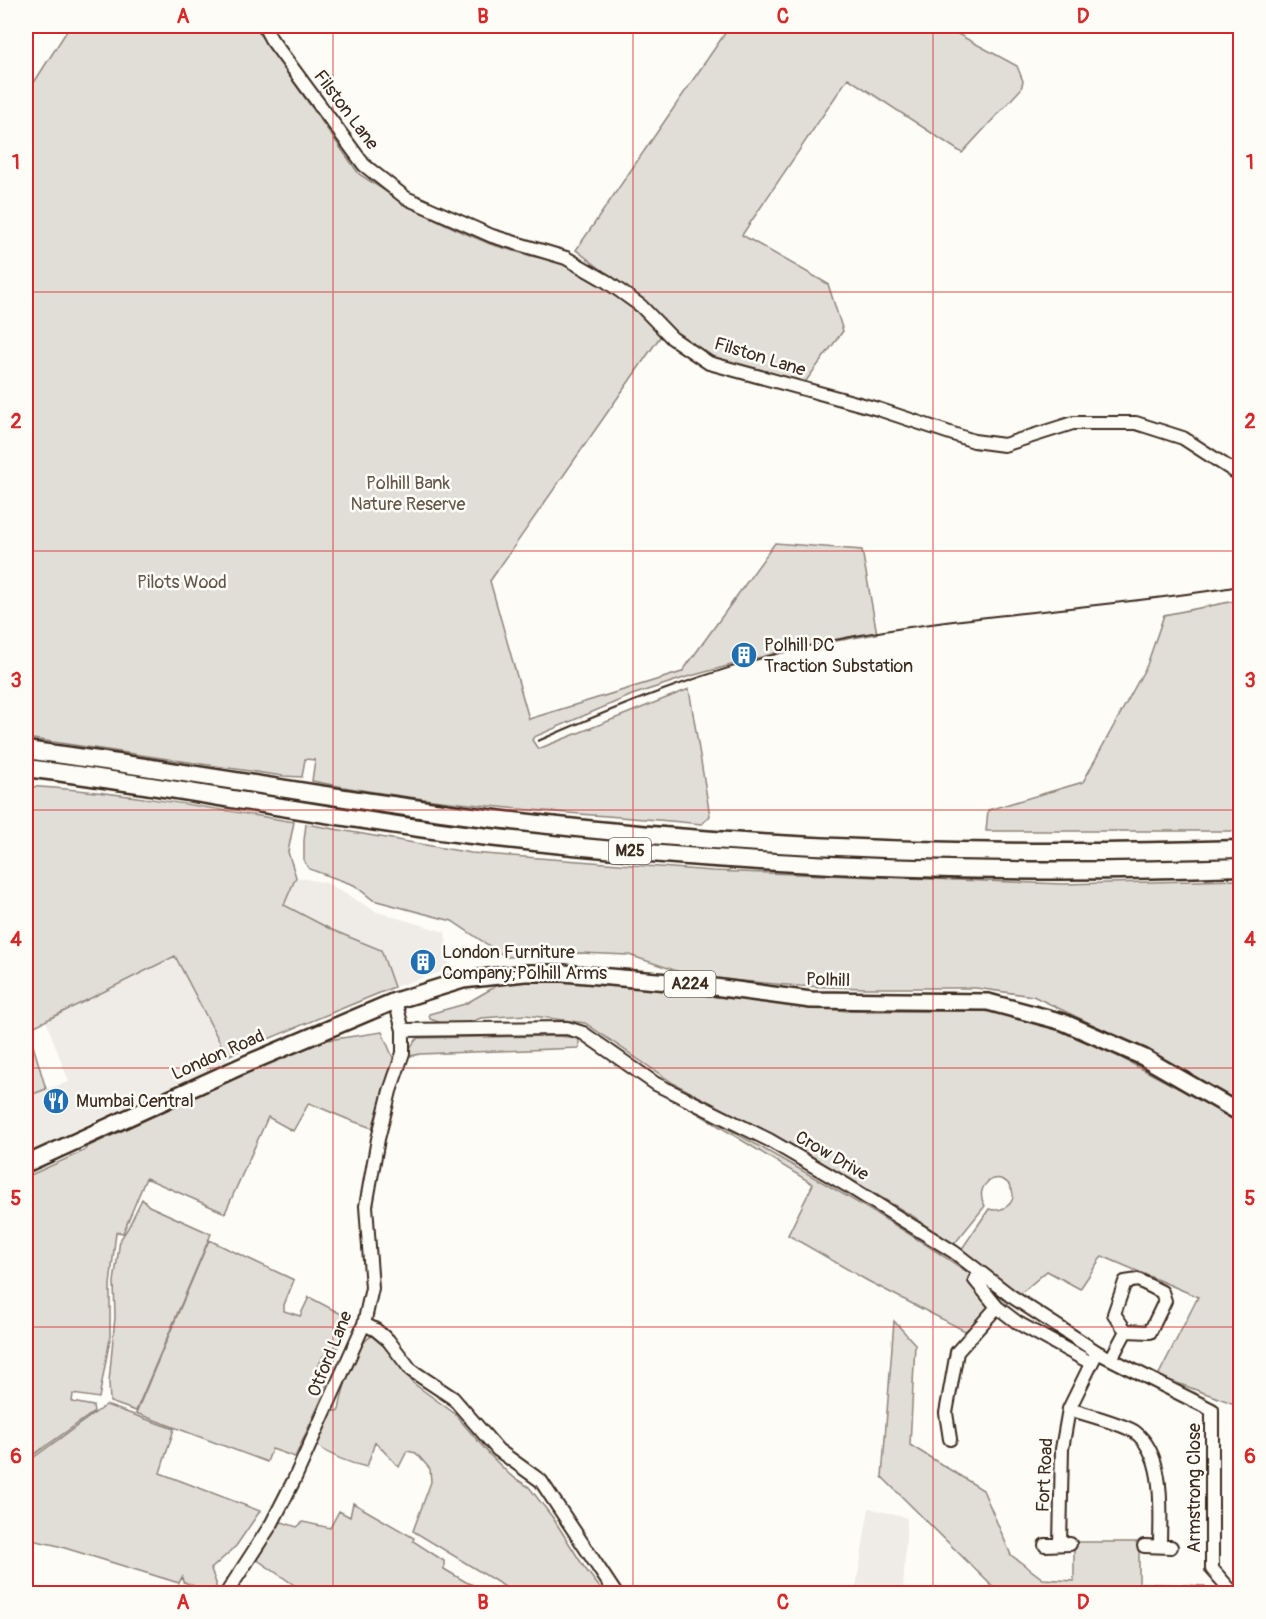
<svg xmlns="http://www.w3.org/2000/svg" width="1266" height="1619" font-family="Pangolin,sans-serif">
<rect width="100%" height="100%" fill="#fdfcf7"/>
<filter id="ink" filterUnits="userSpaceOnUse"><feTurbulence type="fractalNoise" baseFrequency=".0167" numOctaves="2"/><feDisplacementMap in="SourceGraphic" scale="12" xChannelSelector="R" yChannelSelector="G"/><feConvolveMatrix kernelMatrix="1 2 1 2 8 2 1 2 1" color-interpolation-filters="sRGB"/></filter>
<g filter="url(#ink)">
<path fill="#efece7" d="M296 877 327 883 377 912 445 932 450 969 394 987 381 950 332 930 283 905Z
M175 956 229 1064 90 1123 28 1153 26 1148V1098L46 1089 69 1082 46 1021Z
M869 1508 907 1518 903 1593H855Z"/>
<path fill="#e1ded7" stroke="#8e847a" stroke-width="1.5" d="M70 26H254L359 174 408 206 462 232 490 244 531 256 566 263 636 308 662 334 490 581 529 719 682 672 775 543 862 550 877 634 790 649 687 677 632 695 534 737 532 740 538 749 689 689 710 816 702 824C572 812 440 807 312 781L315 760 305 759 302 777 283 776 26 738V95Z
M730 26H943L1017 66 1023 81 1021 89 962 153 848 78 742 235 828 284 843 331 803 385 711 359 678 335 640 299 576 250Z
M1240 600V831H986L988 810 1083 782 1147 665 1164 615Z
M26 786C115 791 205 807 294 822L288 852 296 877 284 905 332 930 381 950 394 987 227 1056 175 956 33 1027 26 1025Z
M306 824 471 853 713 871 1062 884 1240 880V1103L1142 1048 1033 996 976 988H865L799 986 730 980 692 976 629 955 580 953 506 957 452 921 373 900 354 885 309 869 304 861V841Z
M528 979 663 988 701 995 847 1011H1004L1078 1035 1240 1121V1406L1158 1376 1198 1297 1102 1256 1080 1289 1047 1271 1020 1294 961 1250 989 1209C1003 1214 1020 1201 1010 1186 998 1168 972 1186 985 1206L955 1243 948 1242 914 1217 798 1148 673 1083 585 1023 526 1015 481 1018 468 1023 444 1024 430 1019 429 1014 465 1004 505 981Z
M26 1031 29 1032 46 1089 26 1097Z
M382 1032 394 1060 372 1128 347 1119 309 1103 293 1131 268 1117 225 1213 146 1178 123 1233 116 1232 110 1285V1339L99 1398 73 1394 72 1402 93 1406 94 1412 26 1460V1177L84 1151 87 1147 314 1042Z
M558 1036 579 1038V1048L420 1054 410 1056C408 1048 413 1043 418 1038Z
M681 1103C793 1165 906 1226 1010 1302L965 1331 868 1281 788 1235 813 1184Z
M142 1199 149 1206 211 1234 136 1411 110 1402 109 1382 115 1317 114 1282 120 1240 128 1228Z
M209 1240 294 1280 284 1305V1311L300 1316 309 1297 349 1318 336 1352 323 1356 314 1376V1381L327 1384 326 1389 295 1457 272 1449 267 1462 136 1413Z
M894 1321 915 1344 910 1445 983 1490 1011 1555 1043 1579 1074 1581V1542H1139V1583L1205 1586V1593H999L882 1477Z
M373 1335 395 1358 413 1383 454 1413 490 1455 510 1475 529 1487 553 1518 584 1567 604 1593H515L413 1531 431 1482 430 1469 416 1453 407 1451 399 1467 375 1442 367 1467C348 1463 331 1456 316 1445L332 1412 339 1410C342 1392 355 1343 373 1335Z
M106 1405 174 1429 160 1473 260 1511 236 1546 211 1569 216 1583V1592L213 1593 183 1582 182 1577 179 1583 55 1545 26 1539V1463Z
M353 1503 414 1538 413 1541 444 1561V1569L466 1582 492 1593H306L256 1559 275 1525 282 1522 297 1527 303 1522 330 1528 339 1511 350 1517Z"/>
<g fill="none" stroke-linecap="round" stroke-linejoin="round">
<defs>
<path id="minor" d="M264 26 271 39 364 165 406 198 492 236 566 258 606 281 641 306 672 338 709 363 878 409 974 441 1004 445 1073 423H1136L1183 438 1240 475
M403 1030 567 1028 583 1033 656 1084 769 1140 848 1186 954 1252 1011 1296 1097 1352 1212 1410V1569L1234 1594
M980 1272 975 1280 997 1307 1018 1323 1091 1363
M1138 1280 1162 1292 1165 1301 1150 1332 1126 1331 1114 1314 1125 1282Z
M364 1324 376 1330 388 1340 411 1370 453 1398 498 1450 541 1481 616 1594
M1111 1359 1126 1331
M1069 1409C1082 1413 1126 1425 1135 1432 1166 1456 1160 1512 1160 1546
M950 1439 946 1413 957 1352 997 1307
M1060 1544 1062 1449 1069 1409 1097 1352
M1045 1545 1070 1544
M1144 1546 1171 1547
M226 1594 272 1523 294 1480 364 1324 372 1288 366 1206 378 1139 390 1091 403 1053V1030L395 1001"/>
<path id="major" d="M26 1164 246 1064 395 1001 463 980 525 973H563L692 984 811 1000 988 1002 1063 1022 1143 1057 1240 1113"/>
<path id="highway" d="M26 750C194 772 361 804 530 823 766 850 1003 857 1240 849
M26 768C172 786 316 816 463 834 721 865 981 877 1240 867"/>
</defs>
<use href="#minor" stroke="#3b2a1e" stroke-width="16"/>
<use href="#major" stroke="#3b2a1e" stroke-width="20"/>
<use href="#highway" stroke="#3b2a1e" stroke-width="21"/>
<use href="#minor" stroke="#fdfcf7" stroke-width="12"/>
<use href="#major" stroke="#fdfcf7" stroke-width="15"/>
<use href="#highway" stroke="#fdfcf7" stroke-width="16"/>
<path stroke="#3b2a1e" stroke-width="2" d="M538 741C633 699 728 663 830 641 965 613 1105 609 1240 586"/>
</g>
</g>
<path fill="none" stroke="#d62828" stroke-width="1.5" stroke-opacity="0.55" d="M333 26V1594M633 26V1594M933 26V1594M26 292H1240M26 551H1240M26 810H1240M26 1068H1240M26 1327H1240"/>
<defs>
<symbol id="building-disc" viewBox="-11 -11 22 22"><circle r="9.5" fill="#1f6fb2" stroke="#fdfcf7"/><path d="M-4-6H4V6H1V3H-1V6H-4ZM-2.5-4.3h1.7v1.8h-1.7ZM.8-4.3h1.7v1.8H.8ZM-2.5-1h1.7V.8h-1.7ZM.8-1h1.7V.8H.8Z" fill="#fff"/></symbol>
<symbol id="restaurant-disc" viewBox="-11 -11 22 22"><circle r="9.5" fill="#1f6fb2" stroke="#fdfcf7"/><path d="M-5-6h1v4h1v-4h1v4h1v-4h1v5L-1.5 .5V6h-2V.5L-5-1ZM5-6V6H3V1.5H1.5Q1.5-4 5-6Z" fill="#fff"/></symbol>
</defs>
<g fill-rule="evenodd">
<use href="#building-disc" x="729" y="640" width="30" height="30"/>
<use href="#building-disc" x="408" y="947" width="30" height="30"/>
<use href="#restaurant-disc" x="41" y="1086" width="30" height="30"/>
</g>
<g text-anchor="middle" dominant-baseline="central" stroke-width="5" stroke-linejoin="round" paint-order="stroke">
<g fill="#fdfcf7" stroke="#75695f" stroke-width="1.5">
<rect x="609" y="838" width="42" height="26" rx="4.5"/>
<rect x="664.5" y="971" width="51" height="26" rx="4.5"/>
</g>
<g font-size="16" font-weight="bold" fill="#3b2a1e">
<text x="630" y="851">M25</text>
<text x="690" y="984">A224</text>
</g>
<g font-size="18" fill="#3b2a1e" stroke="#fdfcf7">
<text transform="translate(346 110) rotate(53)">Filston Lane</text>
<text transform="translate(760 357) rotate(17)">Filston Lane</text>
<text transform="translate(828 980) rotate(2)">Polhill</text>
<text transform="translate(218 1055) rotate(-24)">London Road</text>
<text transform="translate(832 1156) rotate(30)">Crow Drive</text>
<text transform="translate(330 1354) rotate(-68)">Otford Lane</text>
<text transform="translate(1045 1475) rotate(-87)">Fort Road</text>
<text transform="translate(1194 1488) rotate(-90)">Armstrong Close</text>
</g>
<g font-size="18" fill="#64574c" stroke="#fdfcf7">
<text x="408" y="483">Polhill Bank<tspan x="408" dy="21">Nature Reserve</tspan></text>
<text x="182" y="582">Pilots Wood</text>
</g>
<g font-size="18" fill="#3b2a1e" stroke="#fdfcf7" text-anchor="start">
<text x="764" y="645">Polhill DC<tspan x="764" dy="21">Traction Substation</tspan></text>
<text x="442" y="952">London Furniture<tspan x="442" dy="21">Company;Polhill Arms</tspan></text>
<text x="76" y="1101">Mumbai Central</text>
</g>
</g>
<rect width="1266" height="1619" fill="none" stroke="#fdfcf7" stroke-width="66"/>
<rect x="33" y="33" width="1200" height="1553" fill="none" stroke="#d62828" stroke-width="2"/>
<g font-size="20" text-anchor="middle" font-weight="bold" fill="#d62828">
<text x="183" y="23">A</text>
<text x="483" y="23">B</text>
<text x="783" y="23">C</text>
<text x="1083" y="23">D</text>
<text x="16" y="169">1</text>
<text x="1250" y="169">1</text>
<text x="16" y="428">2</text>
<text x="1250" y="428">2</text>
<text x="16" y="687">3</text>
<text x="1250" y="687">3</text>
<text x="16" y="946">4</text>
<text x="1250" y="946">4</text>
<text x="16" y="1205">5</text>
<text x="1250" y="1205">5</text>
<text x="16" y="1463">6</text>
<text x="1250" y="1463">6</text>
<text x="183" y="1609">A</text>
<text x="483" y="1609">B</text>
<text x="783" y="1609">C</text>
<text x="1083" y="1609">D</text>
</g>
</svg>
